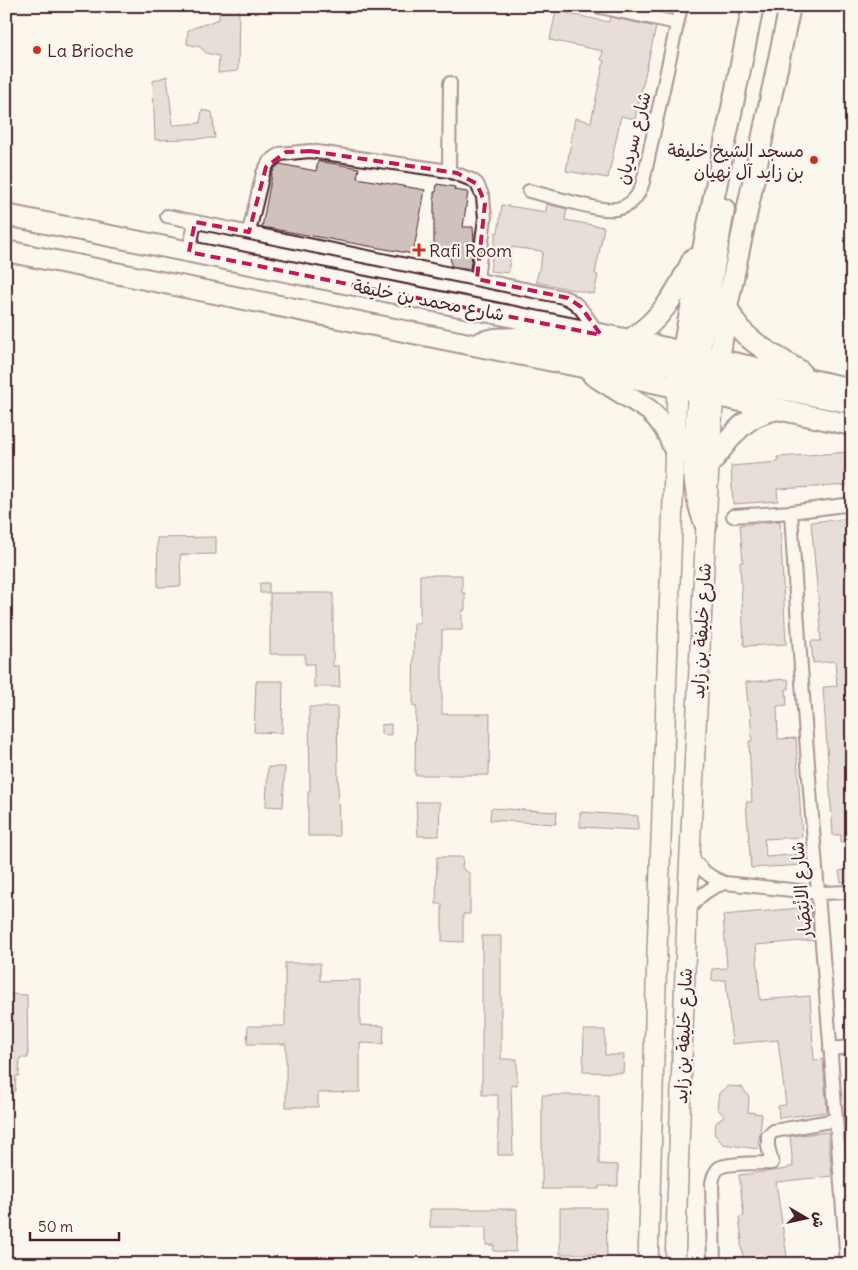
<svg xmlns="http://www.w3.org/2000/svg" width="858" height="1270" font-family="Delius,'Playpen Sans Arabic',sans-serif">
<rect width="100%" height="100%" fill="#fbf7ec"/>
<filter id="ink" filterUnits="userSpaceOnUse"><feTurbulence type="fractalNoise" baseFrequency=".02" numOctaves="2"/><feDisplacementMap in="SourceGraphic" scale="10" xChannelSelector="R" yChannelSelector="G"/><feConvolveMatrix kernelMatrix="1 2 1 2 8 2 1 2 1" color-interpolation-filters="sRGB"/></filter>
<g filter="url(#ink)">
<path fill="#cfc2bc" stroke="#4a1f2b" d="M219 6H239L238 71 218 73 219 56 206 53 200 47 187 44 188 30 219 19Z
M556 11 609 22 610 17 656 27 635 119 621 116 608 178 566 171 575 118 591 122 604 61 601 60 603 51 550 40Z
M167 76 173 125 200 123 202 110 212 112 215 138 155 140 153 81Z
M318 161 359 168 357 178 425 190 413 254 262 227 272 174 275 168 280 164 316 171Z
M437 184 455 187 454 190 468 192 463 227H473L474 242 470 269 451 266 450 250H434V192H436Z
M547 204 567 209 565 220 604 227 595 274 598 275 594 294 536 282 543 252 540 251 512 247 508 273 490 271 496 232 498 233 502 205 546 212Z
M852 452V485L777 489 778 501 733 504 731 466 778 462 777 457Z
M852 518V660H845L847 685H852V841L841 842V835H833L823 687 837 686 835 661 813 663 811 641H821L820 628H821L811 522Z
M780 521 786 644 744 646 740 562H743L740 525Z
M216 537V554L180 555 181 586 158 587 157 538Z
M420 575H462V593H465V610L462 611V630H442V714H490L489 775H415L416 706H413L414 623H420Z
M260 583H269V593H260Z
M270 593H333V666H339L340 687H314V664H305V654H270Z
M788 679 789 689H786L787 705 777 706 778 739 796 738 802 837 764 839 766 857 803 854 804 865 751 868 746 802H752L749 741H752L750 708H748L746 682Z
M256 681H283L282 733 254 732Z
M309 707H337L339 836H308V791H310Z
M391 724V735L381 734V725Z
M268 767H285L283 807 266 806Z
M416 802H440L439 836H418Z
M491 808 557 812 556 824 490 820Z
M580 812 638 816V830L580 827Z
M437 857H463L462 868 470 874V914H463V942L442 941V904H436Z
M852 869V880L841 882 839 871Z
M811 907 814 940 756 945 760 1000 810 996 814 1060 823 1059 827 1112 779 1118 778 1106 786 1105 778 1040 732 1044 726 980 712 981V969L727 968 723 915Z
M482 936H501V1059H517V1085H511L513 1155H498V1095H482Z
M285 963H320V981L360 980V1025L384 1026 383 1044 360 1043V1092L318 1093V1107H286V1044H247L248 1026H285Z
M10 994 27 995 28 1058H20L19 1076H16L15 1091H6V1014H9Z
M584 1030H605V1055H624L623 1073 583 1072Z
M728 1086 742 1087 749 1097 748 1112 762 1114 758 1149 723 1144 714 1134 716 1123 724 1116 717 1108 719 1093Z
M542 1095H599V1164L618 1165V1186H599V1189H542Z
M828 1132 832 1176 776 1182 788 1264H745L741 1246V1239H742L739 1217 744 1216 739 1175 788 1169V1167H793L790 1136Z
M560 1208H606L607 1257 596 1258V1254H560Z
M430 1209H517L516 1252 493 1251 494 1245H486V1227H430Z"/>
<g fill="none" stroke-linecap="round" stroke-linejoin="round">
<defs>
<path id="minor" d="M595 6 677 23
M449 171 450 83
M529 191C544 195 560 199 575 203 603 210 632 219 643 182L681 6
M167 216 563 297C583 303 587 322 601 335
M249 232 263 173 269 162 280 154 310 151 449 171 472 180 477 184 483 197 485 218 477 279
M189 252 195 222
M791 512C805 763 829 1013 847 1264
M733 516 791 512 852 504
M690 854C699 869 709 877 725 883L819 893 852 892
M687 913C697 897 708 888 725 883
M830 1049 852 1047
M714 1264 712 1183C713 1178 714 1172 719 1168 725 1163 762 1163 772 1163L768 1146V1136L774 1131 836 1120"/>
<path id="primary" d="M648 1264 657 953 677 387
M675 1264 687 913 709 465 714 394"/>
<path id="trunk" d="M6 215 629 340 852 389
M6 251 578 366 852 425
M727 307C731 314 734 322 739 328 755 346 779 358 800 371
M629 340C661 321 677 292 693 259
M482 342 495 339 517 338 656 364 692 366
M702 368 699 355 724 209
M593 375 649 410C661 421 669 433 674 449
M695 378 698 391C695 438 687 481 706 526
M704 378 717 377 741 381 852 403
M677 387 687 328 753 6
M714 394 727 307 790 6
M709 465C729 440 743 414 779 409"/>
</defs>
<use href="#minor" stroke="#4a1f2b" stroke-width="16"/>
<use href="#primary" stroke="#4a1f2b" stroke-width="22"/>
<use href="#trunk" stroke="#4a1f2b" stroke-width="24"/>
<use href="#minor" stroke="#fbf7ec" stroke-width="12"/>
<use href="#primary" stroke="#fbf7ec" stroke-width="19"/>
<use href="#trunk" stroke="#fbf7ec" stroke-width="20"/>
</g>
</g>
<path d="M0 0H858V1270H0ZM310 151 457 173 477 184 485 203 477 279 568 298 581 307 601 335 189 252 195 222 249 232 266 167 286 152Z" fill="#fbf7ec" fill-opacity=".55" fill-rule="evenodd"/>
<path fill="none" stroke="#c2185b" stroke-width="4" stroke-dasharray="10 6" stroke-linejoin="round" d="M310 151 457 173 477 184 485 203 477 279 568 298 581 307 601 335 189 252 195 222 249 232 266 167 286 152Z"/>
<g fill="#c8321e" stroke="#fbf7ec" stroke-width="2">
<circle cx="37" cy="50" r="5"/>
<circle cx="814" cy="160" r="5"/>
<path d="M416.5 242.5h5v5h5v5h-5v5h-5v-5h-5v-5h5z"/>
</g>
<g text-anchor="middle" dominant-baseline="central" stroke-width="4.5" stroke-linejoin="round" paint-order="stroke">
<g font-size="18" fill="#4a1f2b" stroke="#fbf7ec" text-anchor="start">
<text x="47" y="50">La Brioche</text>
<text x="804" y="150" text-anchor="end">مسجد الشيخ خليفة<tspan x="804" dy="21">بن زايد آل نهيان</tspan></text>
<text x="429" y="250">Rafi Room</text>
</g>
<g font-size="18" fill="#4a1f2b" stroke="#fbf7ec">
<text transform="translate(633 138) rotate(-76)">شارع سرديان</text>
<text transform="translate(429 300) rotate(11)">شارع محمد بن خليفة</text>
<text transform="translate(701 631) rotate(-87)">شارع خليفة بن زايد</text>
<text transform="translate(801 890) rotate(-95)">شارع الانْتِصَار</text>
<text transform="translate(683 1036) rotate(-88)">شارع خليفة بن زايد</text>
</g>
</g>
<rect width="858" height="1270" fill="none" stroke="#fbf7ec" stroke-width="25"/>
<rect x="12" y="12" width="833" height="1245" fill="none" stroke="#4a1f2b" stroke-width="2" filter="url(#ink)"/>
<g transform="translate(806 1218) rotate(99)" stroke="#fbf7ec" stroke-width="4" paint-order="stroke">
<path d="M0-4L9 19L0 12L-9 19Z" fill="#4a1f2b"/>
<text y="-8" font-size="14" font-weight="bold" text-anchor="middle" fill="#4a1f2b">ش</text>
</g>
<path d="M30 1232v8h89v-8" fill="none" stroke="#4a1f2b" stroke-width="2.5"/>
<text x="38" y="1232" font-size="15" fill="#4a1f2b" stroke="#fbf7ec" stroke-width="4" paint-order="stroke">50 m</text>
</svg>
